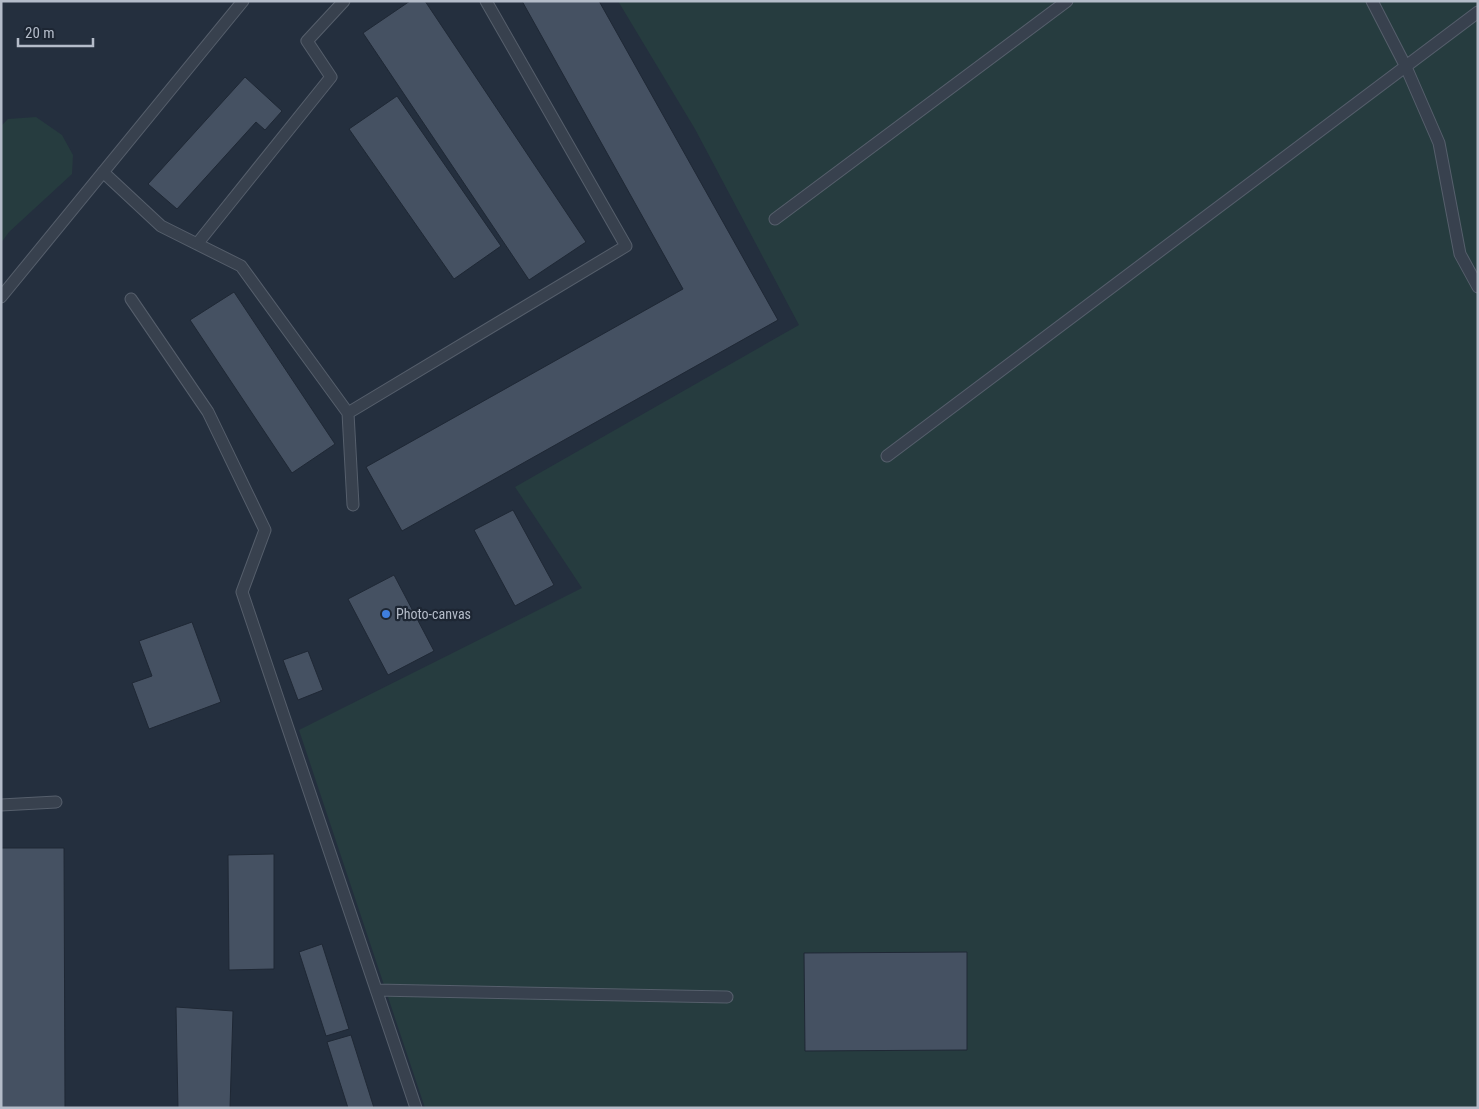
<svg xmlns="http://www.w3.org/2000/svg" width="1479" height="1109" font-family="'Roboto Condensed',sans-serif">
<rect width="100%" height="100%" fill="#242f3e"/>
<path fill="#263c3f" d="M618 1H1478V1108H425L299 730 582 588 515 487 799 325 695 129Z
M36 117 62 135 73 155 72 174 9 232 1 243V126L8 119Z"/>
<path fill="#455162" stroke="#1f2835" d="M410 1H425L586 242 529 280 363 33Z
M522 1H599L778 320 402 531 366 467 683 289Z
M245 77 282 111 265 130 256 122 177 209 148 184Z
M397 96 501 246 454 279 349 129Z
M234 292 335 444 292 473 190 320Z
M513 510 554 585 515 606 474 530Z
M394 575 434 651 388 675 348 599Z
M192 622 221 702 149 729 132 683 152 676 139 641Z
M308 651 323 690 298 700 283 660Z
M1 848H64L65 1108H1Z
M274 854V969L229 970 228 855Z
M322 944 349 1029 326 1036 299 952Z
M967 952V1050L805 1051 804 953Z
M176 1007 233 1011 230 1108H178Z
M351 1035 374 1108H348L327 1042Z"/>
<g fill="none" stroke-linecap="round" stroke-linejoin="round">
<defs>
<path id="lane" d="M1372 1 1406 67 1439 143 1460 254 1478 287
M103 172 161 226 241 266 348 413 353 505
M775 219 1067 1
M197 244 331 77 307 41 344 1
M1 297 243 1
M131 299 208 412 265 530 242 592 416 1108
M348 413 626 246 486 1
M887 456 1478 12
M1 805 56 802
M376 990 727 997"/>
</defs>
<use href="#lane" stroke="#565f6c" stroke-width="13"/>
<use href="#lane" stroke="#38414e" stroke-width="11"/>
</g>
<circle fill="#3f7fe0" stroke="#1d2633" stroke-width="2" cx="386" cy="614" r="5"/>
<g text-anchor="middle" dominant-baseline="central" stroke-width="4.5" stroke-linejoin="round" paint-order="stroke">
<g font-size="14" fill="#b4bcc9" stroke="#1d2633" text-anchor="start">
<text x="396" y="614">Photo-canvas</text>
</g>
</g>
<rect width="1479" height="1109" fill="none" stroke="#b4bcc9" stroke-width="5"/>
<path d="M18 38v8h75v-8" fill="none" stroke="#b4bcc9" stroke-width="2.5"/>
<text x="25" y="38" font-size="15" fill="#b4bcc9" stroke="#1d2633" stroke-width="4" paint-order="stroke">20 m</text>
</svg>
